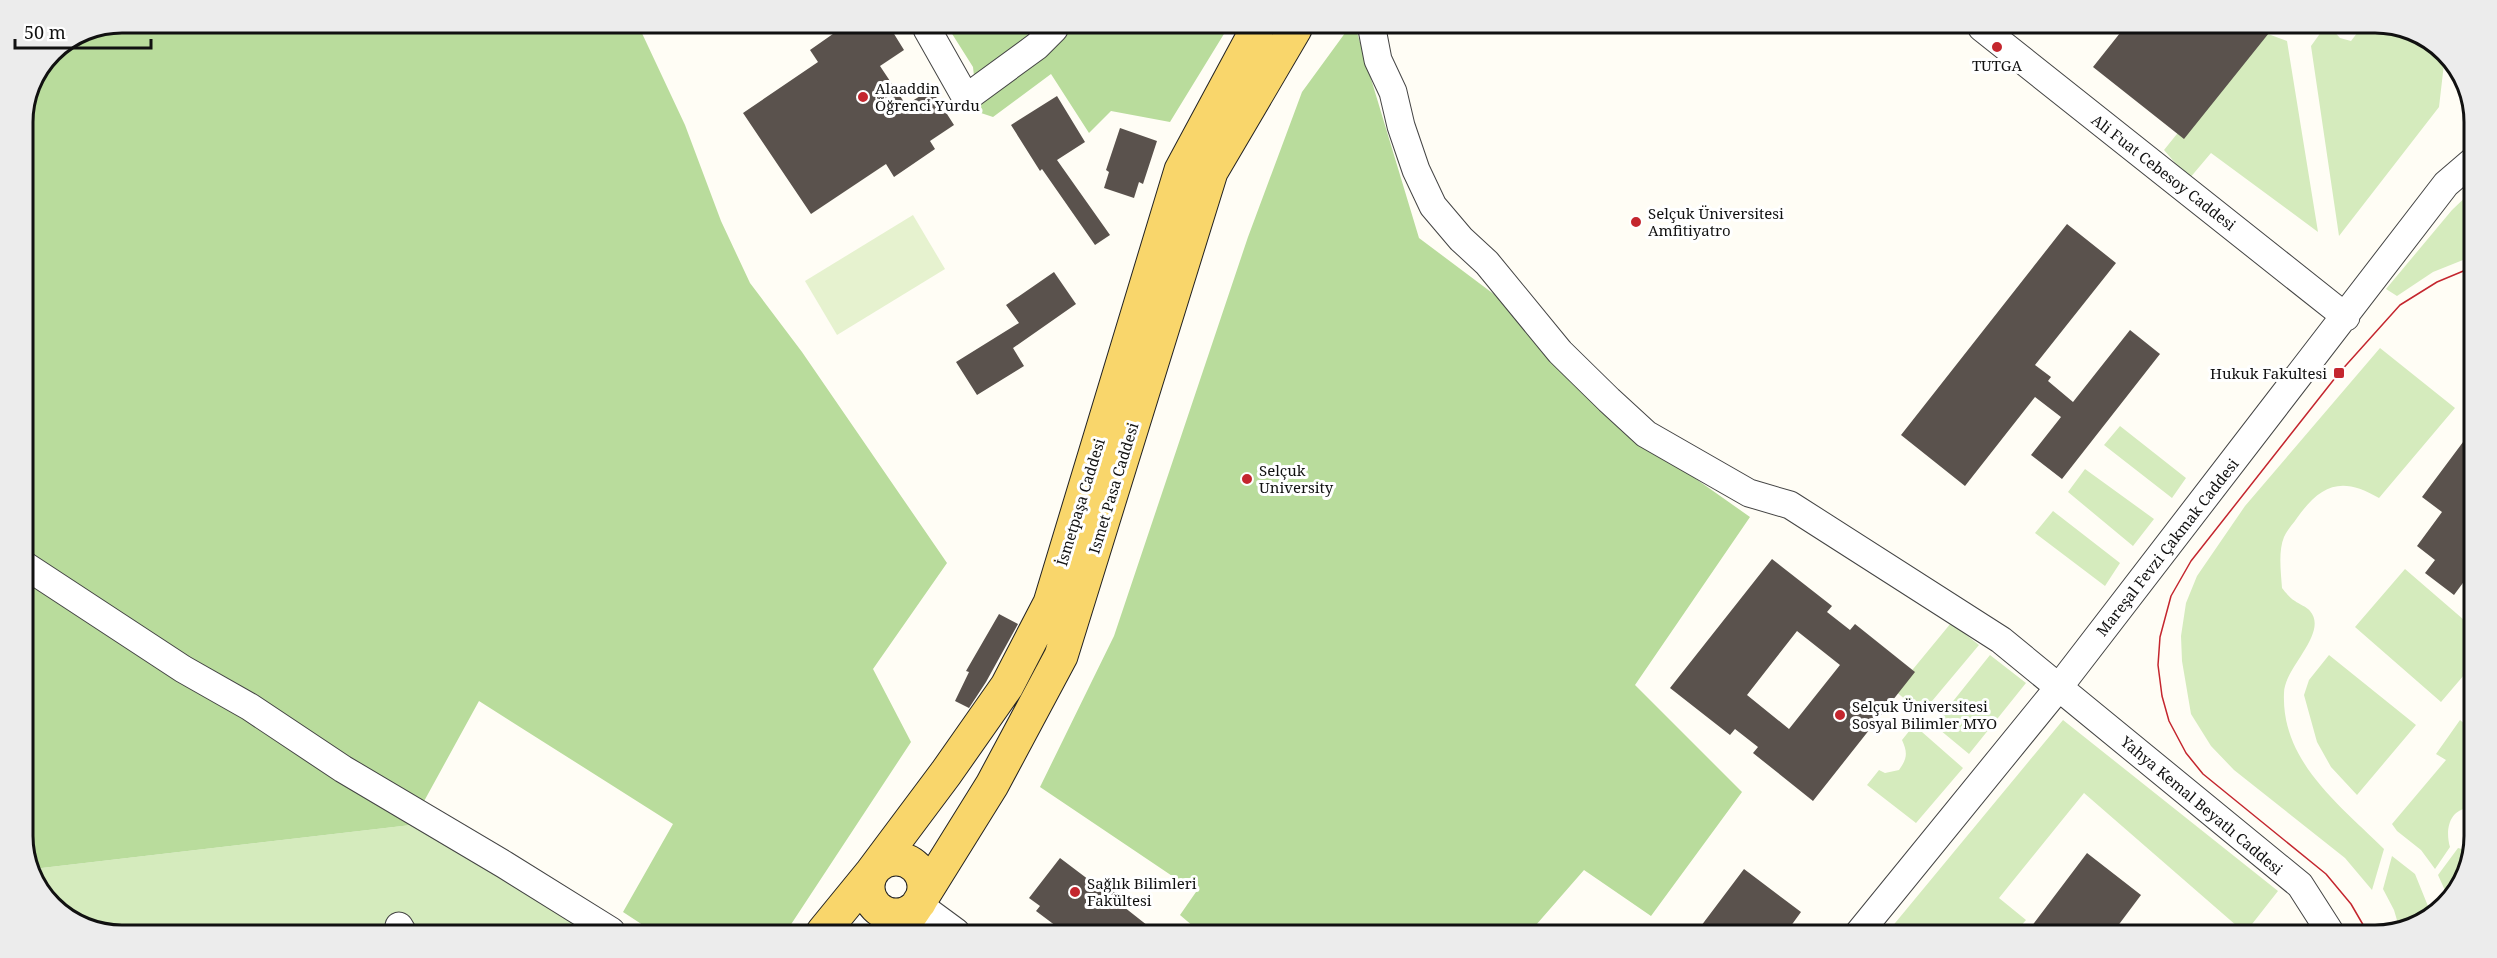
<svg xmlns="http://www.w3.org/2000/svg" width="2497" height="958" font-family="'Noto Serif',serif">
<rect width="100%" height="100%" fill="#fffdf5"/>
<path fill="#d5ebbd" d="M2324 28H2331L2340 38 2351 41 2361 28H2407L2445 55 2439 107 2339 236 2311 46Z
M2260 31 2287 41 2318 232 2211 153 2189 179 2164 150Z
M2474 189 2473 256 2433 272 2397 296 2386 289 2452 210Z
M2380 348 2455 408 2379 498C2342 476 2321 484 2297 518 2293 524 2287 530 2284 537 2278 551 2281 573 2282 588 2286 593 2290 598 2295 601 2299 604 2307 607 2310 611 2329 633 2284 668 2284 693 2281 762 2341 806 2384 849L2372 890 2345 858 2234 770 2211 746 2191 714 2182 661 2181 636 2186 603 2197 576 2245 506Z
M2120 426 2186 478 2172 498 2104 445Z
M2085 469 2154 519 2133 546 2068 492Z
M2053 511 2120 563 2105 586 2035 533Z
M2405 569 2471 626 2470 668 2441 702 2355 627Z
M1951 623 1979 645 1922 713 1895 691Z
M1990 655 2026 683 1969 754 1934 725Z
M2329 655 2416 725 2357 795 2331 767 2317 742 2304 695 2309 680Z
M2063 720 2278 891 2245 933 2084 793 1999 898 2026 920 2013 935 1886 934Z
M2460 720 2466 725 2470 721V808C2449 809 2445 830 2450 847L2435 869 2421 850 2397 831 2392 824 2446 760 2436 754Z
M1914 725 1963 768 1916 823 1867 785 1879 770 1885 773 1899 770C1907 759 1908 753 1902 740Z
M411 825 591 931 90 930 43 897 33 869Z
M2458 848 2469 851V868L2448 897 2438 875Z
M2392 856 2415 874 2432 916 2399 927 2394 910 2383 889Z"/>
<path fill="#b9dc9c" d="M640 29 685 125 721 221 750 283 802 352 947 563 873 669 911 742 786 932 652 931 623 912 673 824 479 701 411 825 33 869 23 843V116L52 51 84 30Z
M949 29H1227L1170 122 1111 111 1089 133 1051 74 993 117 978 112 973 67Z
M1348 29H1356L1419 238 1499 298 1601 412 1750 517 1635 685 1742 792 1651 916 1584 870 1529 933H1201L1180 915 1196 892 1040 787 1114 636 1248 237 1302 92Z"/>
<path fill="#e6f2cf" d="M913 215 945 269 837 335 805 281Z"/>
<path fill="#5a524d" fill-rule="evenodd" d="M2124 28H2273L2184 139 2093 67Z
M840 29H891L904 50 880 66 906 105 931 89 954 125 930 141 935 149 894 177 886 164 811 214 743 113 818 62 810 50Z
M1057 96 1085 142 1057 160 1110 235 1095 245 1042 169 1040 171 1011 125Z
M1120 128 1157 141 1143 184 1139 182 1134 198 1104 188 1109 172 1106 170Z
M2067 224 2116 263 2035 365 2051 377 2048 381 2073 402 2130 330 2160 354 2062 479 2031 455 2061 417 2035 397 1965 486 1901 435Z
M1054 272 1076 304 1013 348 1024 366 977 395 956 362 1019 323 1006 305Z
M2472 430 2471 572 2454 595 2425 573 2435 560 2417 546 2442 512 2422 497Z
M1772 559 1832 606 1827 612 1850 630 1855 624 1915 672 1813 801 1753 753 1758 747 1735 729 1730 735 1670 688ZM1797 631 1840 665 1789 729 1747 695Z
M999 614 1018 624 986 682 969 708 955 701 969 672 966 671Z
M2087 853 2141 895 2111 935H2025Z
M1060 858 1097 886 1102 881 1128 901 1124 907 1157 933 1064 932 1036 911 1040 906 1029 898Z
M1744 869 1801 912 1785 934H1695Z"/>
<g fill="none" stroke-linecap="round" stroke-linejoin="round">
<defs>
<path id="minor" d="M1982 28 2346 317
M927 29 966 98 1037 46 1054 29
M1372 29 1378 60 1393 92 1401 126 1416 170 1433 206 1461 239 1487 263 1560 352 1609 400 1646 434 1749 493 1790 505 2001 640 2300 885 2332 935
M23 564 183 669 250 707 343 769 505 865 611 931
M918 904 956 932
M399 926 402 931
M1858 934 2059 687 2446 184 2474 160"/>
<path id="major" d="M868 887a28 28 0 1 1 56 0a28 28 0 1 1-56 0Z
M823 932 872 872 946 773 1007 686 1050 603 1181 170 1257 29
M899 932 918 904 992 785 1061 656 1211 172 1295 29"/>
</defs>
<use href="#minor" stroke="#444" stroke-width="29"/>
<use href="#major" stroke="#222" stroke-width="35"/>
<use href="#minor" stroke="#fff" stroke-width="27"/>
<use href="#major" stroke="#f9d66b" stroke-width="33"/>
<path stroke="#c4262e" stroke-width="1.5" d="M2369 935 2351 904 2326 874 2203 774 2186 753 2169 721 2162 696 2158 665 2160 637 2171 596 2191 561 2339 373 2400 305 2437 282 2473 267"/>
</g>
<g fill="#c4262e" stroke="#fff" stroke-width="2">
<circle cx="1997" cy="47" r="6"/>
<circle cx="863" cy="97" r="6"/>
<circle cx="1636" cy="222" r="6"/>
<rect x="2333" y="367" width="12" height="12" rx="3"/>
<circle cx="1247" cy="479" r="6"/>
<circle cx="1840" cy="715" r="6"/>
<circle cx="1075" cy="892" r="6"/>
</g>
<g text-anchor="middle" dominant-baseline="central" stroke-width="6" stroke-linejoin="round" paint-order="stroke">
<g font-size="15" fill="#111" stroke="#fff" text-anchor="start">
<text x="1997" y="65" text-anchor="middle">TUTGA</text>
<text x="875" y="88">Alaaddin<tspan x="875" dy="17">Öğrenci Yurdu</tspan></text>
<text x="1648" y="213">Selçuk Üniversitesi<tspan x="1648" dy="17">Amfitiyatro</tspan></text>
<text x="2327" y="373" text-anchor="end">Hukuk Fakultesi</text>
<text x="1259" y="470">Selçuk<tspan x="1259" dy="17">University</tspan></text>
<text x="1852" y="706">Selçuk Üniversitesi<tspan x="1852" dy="17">Sosyal Bilimler MYO</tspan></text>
<text x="1087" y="883">Sağlık Bilimleri<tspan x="1087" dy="17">Fakültesi</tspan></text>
</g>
<g font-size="15" fill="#111" stroke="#fff">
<text transform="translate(2164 172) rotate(38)">Ali Fuat Cebesoy Caddesi</text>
<text transform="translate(1113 488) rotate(-73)">Ismet Pasa Caddesi</text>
<text transform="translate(1080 502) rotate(-73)">İsmetpaşa Caddesi</text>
<text transform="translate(2167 547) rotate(-52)">Mareşal Fevzi Çakmak Caddesi</text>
<text transform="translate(2202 805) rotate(40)">Yahya Kemal Beyatlı Caddesi</text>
</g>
</g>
<path d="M0 0H2497V958H0ZM122 33H2375A89 89 0 0 1 2464 122V836A89 89 0 0 1 2375 925H122A89 89 0 0 1 33 836V122A89 89 0 0 1 122 33Z" fill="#ececec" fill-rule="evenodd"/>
<path fill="none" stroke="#111" stroke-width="3" d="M122 33H2375A89 89 0 0 1 2464 122V836A89 89 0 0 1 2375 925H122A89 89 0 0 1 33 836V122A89 89 0 0 1 122 33Z"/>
<path d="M15 39v9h136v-9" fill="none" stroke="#111111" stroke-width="3"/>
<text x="24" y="39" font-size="18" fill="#111111" stroke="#ffffff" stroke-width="4.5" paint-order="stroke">50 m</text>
</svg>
